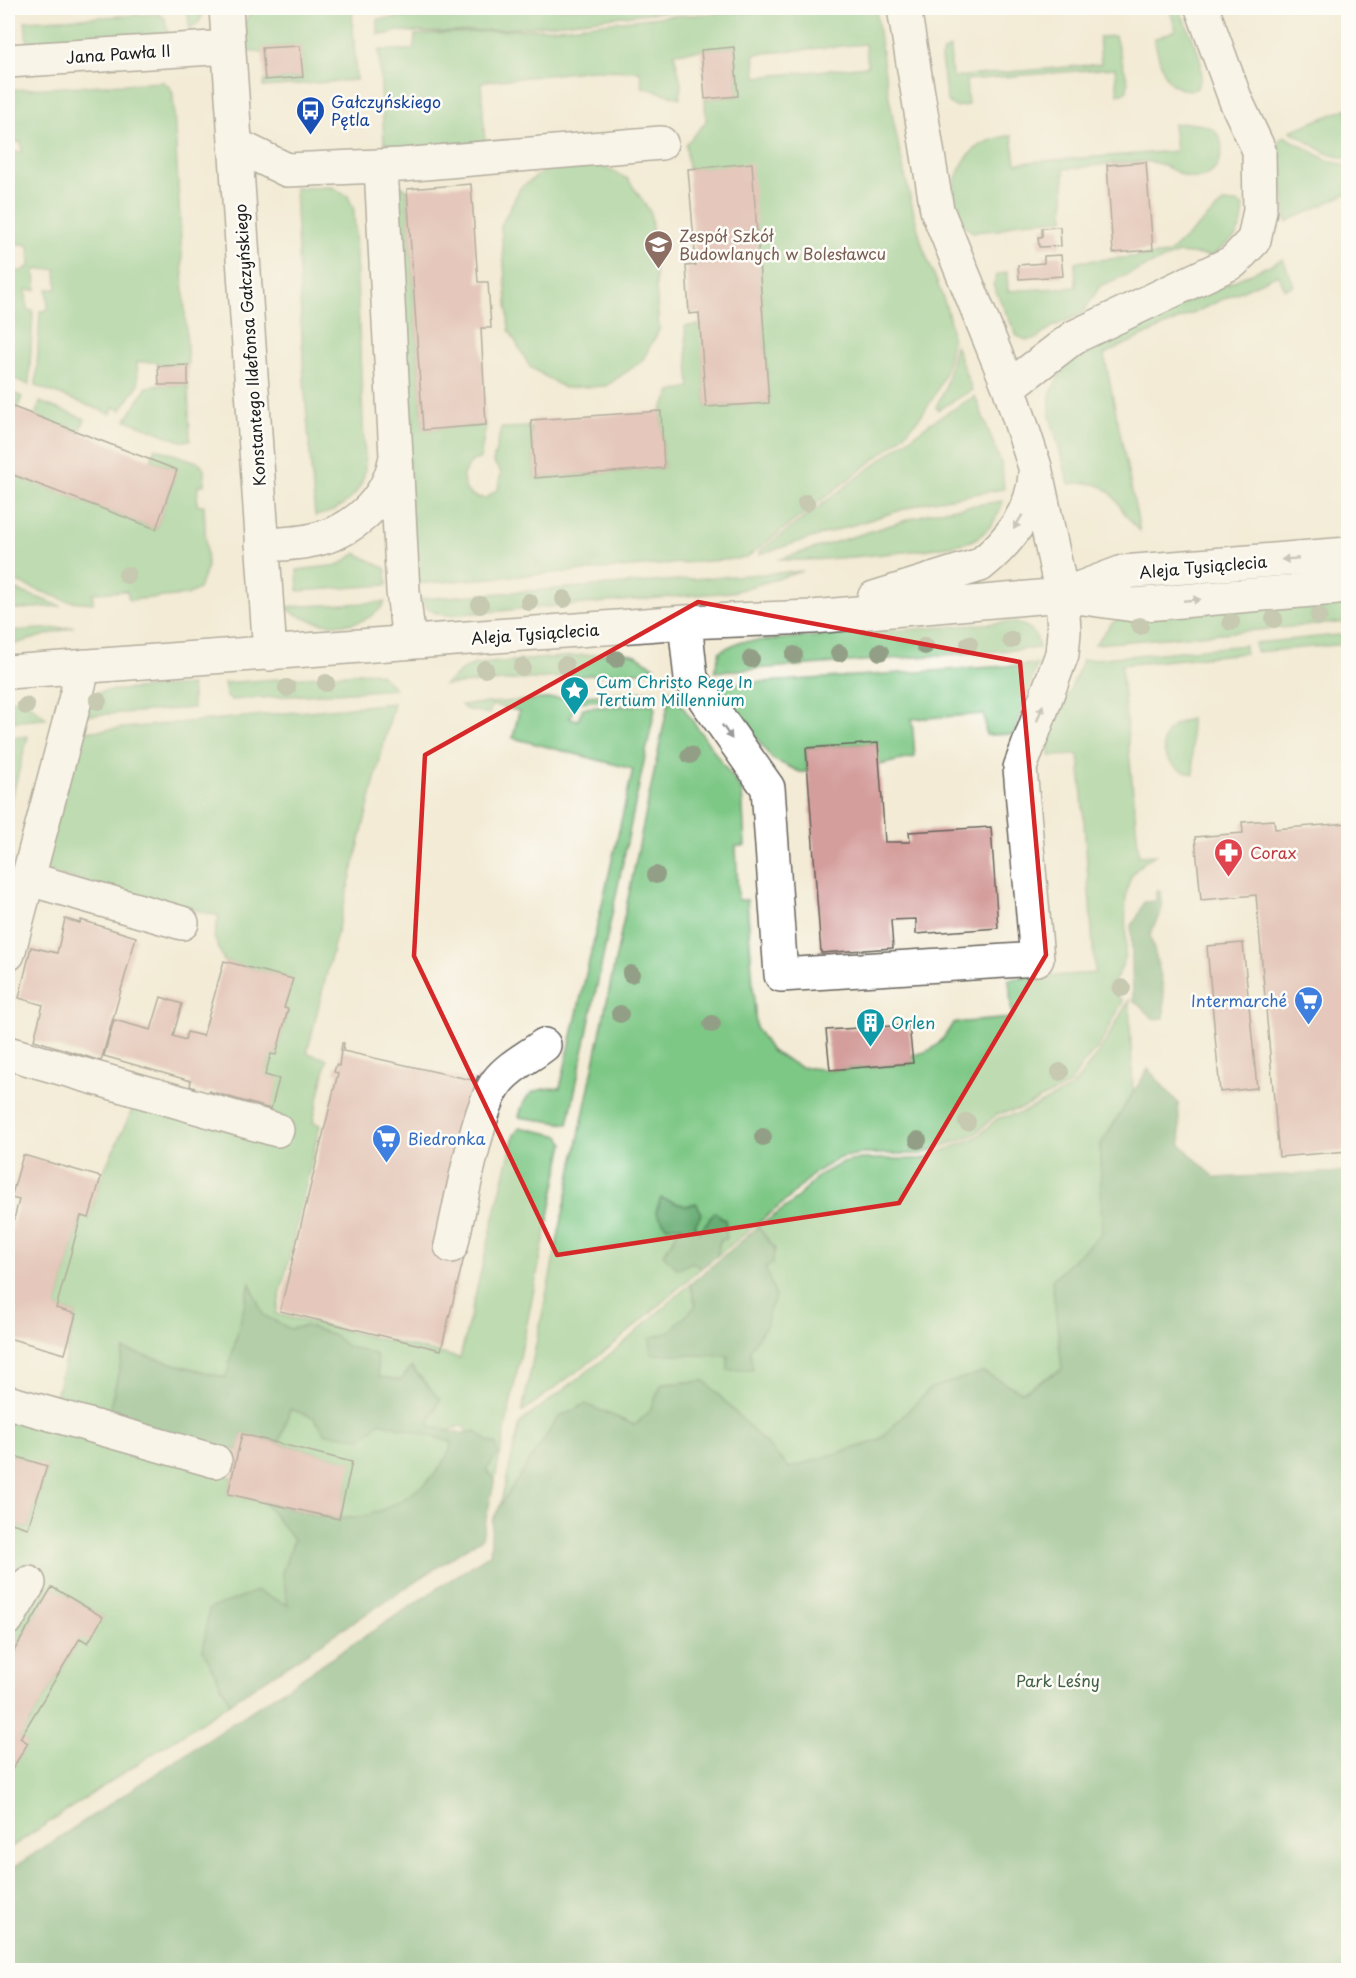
<svg xmlns="http://www.w3.org/2000/svg" width="1356" height="1978" font-family="'Playpen Sans',sans-serif">
<rect width="100%" height="100%" fill="#fdfcf7"/>
<filter id="ink" filterUnits="userSpaceOnUse"><feTurbulence type="fractalNoise" baseFrequency=".0167" numOctaves="2"/><feDisplacementMap in="SourceGraphic" scale="12" xChannelSelector="R" yChannelSelector="G"/><feConvolveMatrix kernelMatrix="1 2 1 2 8 2 1 2 1" color-interpolation-filters="sRGB"/></filter>
<filter id="wash" filterUnits="userSpaceOnUse"><feTurbulence type="fractalNoise" baseFrequency=".008" numOctaves="4" result="noise"/><feDisplacementMap in="SourceGraphic" scale="24" xChannelSelector="R" yChannelSelector="G"/><feGaussianBlur stdDeviation="1.35" result="paint"/><feColorMatrix in="noise" values="0 0 0 0 0 0 0 0 0 0 0 0 0 0 0 0 0 1.4 0 .05"/><feComposite in="paint" operator="in"/></filter>
<g filter="url(#wash)">
<rect width="100%" height="100%" fill="#f3ebd5"/>
<path fill="#7ec886" stroke="#4d7251" stroke-width="1.5" fill-rule="evenodd" d="M187 8H206L199 22 190 29Z
M253 8H352L356 80 263 87 265 80 302 77 300 46 263 48V53L246 51 244 24Z
M534 8H769C737 10 704 8 672 11 581 19 489 37 397 31L390 34H378V19Z
M824 8H876C885 85 900 161 920 237 928 269 956 312 951 346 946 386 922 420 892 446L746 558 415 584 395 187 399 185 407 189 423 430 486 425 480 459 472 461 463 474C463 491 469 498 486 498L498 489 501 472 493 462 501 428 531 427 535 478 664 468 661 411 671 392 690 387 685 326 701 325 706 407 769 403 751 164 688 169 686 144 706 122 705 99 738 96 734 47 674 53 681 83 680 98 642 87 640 71 593 70 481 82 485 144 401 154 384 142 379 50H414L415 35 558 28 669 16ZM865 44 868 66 756 77 754 54Z
M1169 8H1179C1188 32 1212 65 1196 89 1163 95 1161 63 1154 39L1176 30Z
M158 14 165 18 168 34 27 43 25 21Z
M1115 36 1128 82 1127 91 1118 95 1115 68 966 80 968 105 955 107 947 101 941 58 943 52 950 48 952 77 1101 64 1099 37Z
M163 82 170 87 173 94 188 365 158 366 157 362H137L138 385 121 410 113 407 111 414 36 386 40 311 48 310 47 289H57L56 269 35 270 36 290H26L27 310 33 311 29 385 8 376V272L22 271 30 266 29 245 13 243 10 233H8V153L22 152 21 142H8V90Z
M1348 108V159L1328 154 1290 131Z
M1186 123C1196 124 1209 124 1216 132 1227 145 1221 169 1206 176 1185 185 1170 163 1151 162 1122 160 1092 167 1064 169V219L1019 222 999 230 973 232C969 229 964 227 961 224 942 203 958 157 981 145 990 139 1002 137 1012 135L1016 163 1176 151 1173 124Z
M1284 136 1327 160 1348 166V193L1286 222C1285 194 1279 168 1279 140Z
M596 163 628 179 651 213 659 330 642 361 606 386 564 388 530 367 509 330 501 226 520 188 551 166Z
M332 187 348 196 354 210 365 468C363 494 340 512 315 516L304 380 295 188Z
M1223 203H1238L1244 207 1242 223 1236 236 1212 256 1178 253 1100 286 1082 314 1052 327 1036 339 1026 340 1017 336 993 285 997 275 1007 272 1008 291 1076 287 1075 262 1168 254Z
M1283 259 1294 285 1285 289 1278 274 1104 354 1140 531C1110 504 1119 477 1069 484L1050 416V395L1063 368 1097 342Z
M955 345 972 390 938 410 936 407 945 389Z
M159 385H188L190 440 181 441 126 420 147 387Z
M8 391 22 397 17 409 8 405Z
M975 396 1002 466 1004 489 927 502 760 554V551L930 423Z
M40 402 85 419 79 432 35 416Z
M155 448 200 463 204 469V485H198L197 505H204L207 567 199 589 187 595 129 600 127 591 93 593V603L67 601 8 579V473L156 529 177 470 151 460Z
M1003 501C998 518 989 532 973 540 956 549 798 564 780 559L936 511Z
M356 553 386 569 387 585 298 591 297 570 339 565Z
M803 571 733 592 448 615C437 615 425 609 420 599Z
M8 587 61 606 8 610Z
M1348 596V622L1095 644 1112 623 1123 617Z
M385 602C367 634 309 628 285 607Z
M1012 622C1028 625 1037 631 1039 648L714 672 720 651 739 642Z
M74 627 8 646V631Z
M1348 634V644L1256 652 1255 643Z
M1245 645V653L1121 665 1139 856 1155 855C1146 861 1136 867 1131 877 1116 912 1140 959 1108 988L1123 1001 1100 1045 1082 1065 1069 1085 1021 1109 997 1114 975 1134 922 1154H860L839 1158 814 1173 787 1200 717 1256 720 1240 699 1232 695 1225 682 1224 692 1262 701 1268 617 1342 522 1412 671 690 742 791 745 846H736L738 900H747L756 1028 771 1051 800 1067 830 1070 912 1063V1055C935 1052 942 1042 953 1023L1012 1018 1009 979 1095 973 1079 755 1049 756 1048 742 1083 660Z
M623 652 636 655 655 667 653 671 444 685 465 668 476 664Z
M1037 664 1014 734 986 735 984 714 912 719 915 757 879 765 877 743 806 748 807 772H800L772 759 717 685Z
M372 672 382 675 395 689 231 700 226 696 224 683Z
M191 685 193 708 81 716 98 693 104 691Z
M654 691 653 697 578 702 570 718 578 720 583 708 653 704 655 709 568 1124 519 1117C525 1091 534 1088 560 1088L633 769 513 738 519 711 492 705 489 714 465 709 461 705Z
M23 699 47 719 8 722V700Z
M394 703 307 1053 327 1059 313 1122 320 1125 276 1314 460 1358 514 1135 520 1127 560 1136 564 1143 495 1479 486 1470 498 1453 476 1431 469 1434 462 1425 447 1432 429 1425 440 1400 412 1367 401 1380 379 1377 376 1355 366 1351 348 1347 333 1335 306 1326 290 1329 263 1315 250 1284 227 1378 124 1350 109 1411 56 1397 76 1314 56 1308 81 1216 89 1218 101 1177 134 1106 284 1144 289 1126 268 1120 278 1079 265 1075 271 1054H276L288 1009 284 1008 292 979 224 961 214 937 219 916 52 873 44 865 80 732Z
M1190 719 1194 774C1156 768 1152 727 1190 719Z
M28 736 8 813V738Z
M1129 1000 1133 1092 1100 1146 1102 1233 1052 1280 1063 1369 1022 1392 983 1372 931 1388 878 1441 789 1468 705 1381 662 1384 649 1412 635 1425 585 1404 558 1418 500 1506 520 1423 618 1348 690 1284 696 1306 668 1333 651 1338 750 1349 767 1324 768 1313 776 1297 764 1267 775 1249 758 1227 792 1203 818 1176 842 1163 861 1159H923L977 1137 998 1118 1022 1113 1071 1088 1102 1048Z
M290 1409 313 1417 380 1422 452 1442C446 1473 405 1504 376 1513 365 1517 351 1517 339 1519L351 1462 279 1443Z
M8 1416 232 1477 228 1494 264 1502 294 1540 282 1572 295 1615 203 1650 230 1703 8 1849V1776L27 1743 20 1738 80 1638 103 1617 52 1587 8 1661V1636L42 1581 13 1568 8 1577V1522L28 1528 47 1467 8 1454Z"/>
<path fill="#66ac73" stroke="#416448" stroke-width="1.5" d="M1156 891H1160L1162 909 1150 935C1158 967 1166 984 1164 1018L1154 1019 1133 1000 1131 925 1137 918 1144 902 1156 901Z
M1148 1069 1178 1103 1181 1145 1215 1178 1348 1172V1970H8V1871L490 1554 492 1521 500 1506 558 1418 585 1404 635 1425 649 1412 662 1384 705 1381 789 1468 878 1441 931 1388 983 1372 1022 1392 1062 1369 1052 1280 1102 1233 1100 1146Z
M661 1198 686 1206 696 1203 702 1213 695 1225 699 1232 715 1212 725 1220 727 1239 720 1240 717 1256 701 1268 692 1262 678 1269 663 1255 682 1225 666 1226 656 1212Z
M758 1227 775 1249 772 1264 765 1267 776 1297 768 1313 767 1324 750 1349 753 1370H728V1356L651 1354 650 1338 668 1333 696 1306 690 1284Z
M250 1283 263 1315 290 1329 306 1326 333 1335 348 1347 366 1351 376 1355 379 1377 401 1380 411 1367 440 1400 432 1413 429 1425C444 1431 460 1436 476 1431L488 1441 496 1444 498 1454 486 1470 495 1479 482 1538 230 1703 203 1650 209 1609 257 1591 288 1605 282 1572 294 1540 264 1502C288 1507 312 1516 337 1518 377 1523 445 1482 452 1442L380 1422 363 1438 326 1434 313 1417 290 1409 279 1443 242 1434 238 1451 32 1398 34 1390 109 1411 124 1350 226 1378Z"/>
<g id="blocks">
<path fill="#d49e9c" d="M300 46 303 77 265 80 262 48Z
M734 47 738 96 705 99 701 50Z
M1146 162 1153 250 1113 253 1107 165Z
M752 163 769 403 706 407 699 313 689 314 686 266 696 265 688 169Z
M471 184 478 282H488L491 328H481L486 425 423 430 407 189Z
M1060 227 1061 246 1039 247 1038 237H1042V228Z
M1061 255 1063 276 1019 279 1018 265 1044 263V256Z
M188 365V385H159L158 366Z
M8 405 177 470 156 529 8 473Z
M661 411 664 468 535 478 531 420Z
M878 743 885 842H910L909 832 991 827 998 928 916 934V919L891 920 893 948 821 953 806 748Z
M1274 820 1275 829 1348 823V1151L1279 1157 1256 895 1201 900 1195 837 1243 833 1242 822Z
M65 919 80 923 81 920 136 937 101 1061 34 1040 43 1005 19 998 31 947 57 953Z
M1243 943 1257 1088 1220 1092 1207 946Z
M224 961 293 979 284 1008 288 1009 276 1055 271 1054 265 1075 279 1079 271 1109 209 1091 208 1094 195 1090V1088L190 1086 191 1081 104 1056 114 1020 151 1030 161 997 182 1004 173 1036 185 1040 187 1032 203 1036Z
M909 1025 913 1063 830 1070 826 1030Z
M342 1043H344L343 1051 476 1081 478 1076 480 1077 479 1084 476 1083 439 1243 466 1249 441 1350 280 1311 338 1073 334 1072 336 1065 339 1066Z
M23 1155 101 1177 89 1218 81 1216 56 1308 76 1314 65 1354 8 1338V1242L19 1200 11 1198Z
M242 1434 352 1462 339 1519 228 1494Z
M8 1454 47 1466 28 1528 8 1522Z
M52 1587 103 1617 88 1643 80 1638 20 1738 28 1743 8 1776V1661Z"/>
</g>
</g>
<g filter="url(#ink)">
<use href="#blocks" fill-opacity="0" stroke="#67645d" stroke-width="1.5"/>
<g fill="none" stroke-linecap="round" stroke-linejoin="round">
<defs>
<path id="minor" d="M226 8 270 654
M8 61 228 47
M236 145 287 170 401 165 661 143
M381 167 403 591 409 642
M1009 387 1074 337 1233 262 1254 240 1260 210 1259 150 1236 101 1202 8
M262 545C279 544 297 544 313 540 353 532 387 501 395 461
M1067 593 1123 572 1348 554
M874 598 980 565C1008 543 1034 510 1035 473
M685 622 691 679 768 788 781 975 1037 959 1020 768 1062 654 1064 632 1062 595 1035 467 1009 387 937 210 904 8
M8 672 685 622 812 617 1062 595 1134 605 1348 587
M29 879 182 923
M8 954 84 666
M8 1053 277 1130
M451 1246C460 1208 477 1109 497 1082 509 1066 529 1057 544 1045
M8 1402 215 1461
M8 1618 29 1583"/>
</defs>
<use href="#minor" stroke="#67645d" stroke-width="36"/>
<use href="#minor" stroke="#fff" stroke-width="33"/>
</g>
<g fill="#929f86">
<circle cx="806" cy="503" r="9"/>
<circle cx="127" cy="575" r="9"/>
<circle cx="564" cy="599" r="9"/>
<circle cx="529" cy="602" r="9"/>
<circle cx="480" cy="605" r="9"/>
<circle cx="1319" cy="616" r="9"/>
<circle cx="1274" cy="619" r="9"/>
<circle cx="1231" cy="622" r="9"/>
<circle cx="1140" cy="626" r="9"/>
<circle cx="1011" cy="640" r="9"/>
<circle cx="969" cy="644" r="9"/>
<circle cx="925" cy="646" r="9"/>
<circle cx="880" cy="652" r="9"/>
<circle cx="839" cy="653" r="9"/>
<circle cx="794" cy="655" r="9"/>
<circle cx="616" cy="659" r="9"/>
<circle cx="751" cy="659" r="9"/>
<circle cx="565" cy="665" r="9"/>
<circle cx="522" cy="667" r="9"/>
<circle cx="485" cy="669" r="9"/>
<circle cx="326" cy="683" r="9"/>
<circle cx="287" cy="688" r="9"/>
<circle cx="98" cy="701" r="9"/>
<circle cx="26" cy="706" r="9"/>
<circle cx="690" cy="755" r="9"/>
<circle cx="656" cy="875" r="9"/>
<circle cx="631" cy="974" r="9"/>
<circle cx="1122" cy="988" r="9"/>
<circle cx="620" cy="1014" r="9"/>
<circle cx="712" cy="1024" r="9"/>
<circle cx="1060" cy="1072" r="9"/>
<circle cx="967" cy="1122" r="9"/>
<circle cx="763" cy="1137" r="9"/>
<circle cx="918" cy="1140" r="9"/>
</g>
<defs><path id="oneway-solid" d="M-6-.8H1V-3.2L6.5 0L1 3.2V.8H-6Z" transform="scale(1.5)"/></defs>
<g fill="#999">
<use href="#oneway-solid" transform="translate(1018 522) rotate(121)"/>
<use href="#oneway-solid" transform="translate(1290 559) rotate(175)"/>
<use href="#oneway-solid" transform="translate(1192 600) rotate(-5)"/>
<use href="#oneway-solid" transform="translate(1040 713) rotate(-70)"/>
<use href="#oneway-solid" transform="translate(727 732) rotate(55)"/>
</g>
</g>
<path d="M0 0H1356V1978H0ZM698 602 1020 662 1046 955 899 1203 557 1255 414 956 425 755Z" fill="#f3ebd5" fill-opacity=".55" fill-rule="evenodd"/>
<path fill="none" stroke="#d62828" stroke-width="4.5" stroke-linejoin="round" d="M698 602 1020 662 1046 955 899 1203 557 1255 414 956 425 755Z"/>
<defs>
<symbol id="bus-pin" viewBox="-11 -11 22 30"><path d="M0 17L-7.5 6A9.5 9.5 0 1 1 7.5 6Z" fill="#1a4fb4" stroke="#fdfcf7"/><path d="M-5-6H5V4H4V6H2V4H-2V6H-4V4H-5ZM-3.5-4V0h7V-4ZM-3.5 1.2v1.5H-2V1.2ZM2 1.2v1.5H3.5V1.2Z" fill="#fff"/></symbol>
<symbol id="school-pin" viewBox="-11 -11 22 30"><path d="M0 17L-7.5 6A9.5 9.5 0 1 1 7.5 6Z" fill="#8d6e63" stroke="#fdfcf7"/><path d="M0-5L7-2L0 1L-7-2ZM-4 1L0 2.5L4 1V4Q0 6-4 4Z" fill="#fff"/></symbol>
<symbol id="sight-pin" viewBox="-11 -11 22 30"><path d="M0 17L-7.5 6A9.5 9.5 0 1 1 7.5 6Z" fill="#0f9aa8" stroke="#fdfcf7"/><path d="M0-6L1.8-2.2L6-1.7L2.9 1.2L3.7 5.4L0 3.3L-3.7 5.4L-2.9 1.2L-6-1.7L-1.8-2.2Z" fill="#fff"/></symbol>
<symbol id="pharmacy-pin" viewBox="-11 -11 22 30"><path d="M0 17L-7.5 6A9.5 9.5 0 1 1 7.5 6Z" fill="#e0444e" stroke="#fdfcf7"/><path d="M-2-6h4v4h4v4h-4v4h-4v-4h-4v-4h4Z" fill="#fff"/></symbol>
<symbol id="supermarket-pin" viewBox="-11 -11 22 30"><path d="M0 17L-7.5 6A9.5 9.5 0 1 1 7.5 6Z" fill="#3f7fe0" stroke="#fdfcf7"/><path d="M-6-5.5h2.5l.6 2H6L4.5 2H-2.5L-4.4-4H-6ZM-1.5 3.2a1.3 1.3 0 1 0 .1 0ZM3 3.2a1.3 1.3 0 1 0 .1 0Z" fill="#fff"/></symbol>
<symbol id="building-pin" viewBox="-11 -11 22 30"><path d="M0 17L-7.5 6A9.5 9.5 0 1 1 7.5 6Z" fill="#0f9aa8" stroke="#fdfcf7"/><path d="M-4-6H4V6H1V3H-1V6H-4ZM-2.5-4.3h1.7v1.8h-1.7ZM.8-4.3h1.7v1.8H.8ZM-2.5-1h1.7V.8h-1.7ZM.8-1h1.7V.8H.8Z" fill="#fff"/></symbol>
</defs>
<g fill-rule="evenodd">
<use href="#bus-pin" x="294" y="94" width="33" height="45"/>
<use href="#school-pin" x="642" y="228" width="33" height="45"/>
<use href="#sight-pin" x="558" y="674" width="33" height="45"/>
<use href="#pharmacy-pin" x="1212" y="836" width="33" height="45"/>
<use href="#supermarket-pin" x="1292" y="984" width="33" height="45"/>
<use href="#building-pin" x="854" y="1006" width="33" height="45"/>
<use href="#supermarket-pin" x="370" y="1122" width="33" height="45"/>
</g>
<g text-anchor="middle" dominant-baseline="central" stroke-width="5" stroke-linejoin="round" paint-order="stroke">
<g font-size="16" fill="#1c1c1c" stroke="#fdfcf7">
<text transform="translate(118 53) rotate(-4)">Jana Pawła II</text>
<text transform="translate(249 345) rotate(-94)">Konstantego Ildefonsa Gałczyńskiego</text>
<text transform="translate(1203 566) rotate(-5)">Aleja Tysiąclecia</text>
<text transform="translate(535 633) rotate(-4)">Aleja Tysiąclecia</text>
</g>
<g font-size="16" fill="#164399" stroke="#fdfcf7" text-anchor="start">
<text x="331" y="101">Gałczyńskiego<tspan x="331" dy="18">Pętla</tspan></text>
</g>
<g font-size="16" fill="#785e54" stroke="#fdfcf7" text-anchor="start">
<text x="679" y="235">Zespół Szkół<tspan x="679" dy="18">Budowlanych w Bolesławcu</tspan></text>
</g>
<g font-size="16" fill="#0d838f" stroke="#fdfcf7" text-anchor="start">
<text x="596" y="681">Cum Christo Rege In<tspan x="596" dy="18">Tertium Millennium</tspan></text>
<text x="891" y="1022">Orlen</text>
</g>
<g font-size="16" fill="#be3a42" stroke="#fdfcf7" text-anchor="start">
<text x="1250" y="852">Corax</text>
</g>
<g font-size="16" fill="#366cbe" stroke="#fdfcf7" text-anchor="end">
<text x="1287" y="1000">Intermarché</text>
<text x="408" y="1138" text-anchor="start">Biedronka</text>
</g>
<g font-size="16" fill="#436146" stroke="#fdfcf7">
<text x="1058" y="1680">Park Leśny</text>
</g>
</g>
<rect width="1356" height="1978" fill="none" stroke="#fdfcf7" stroke-width="30"/>
</svg>
